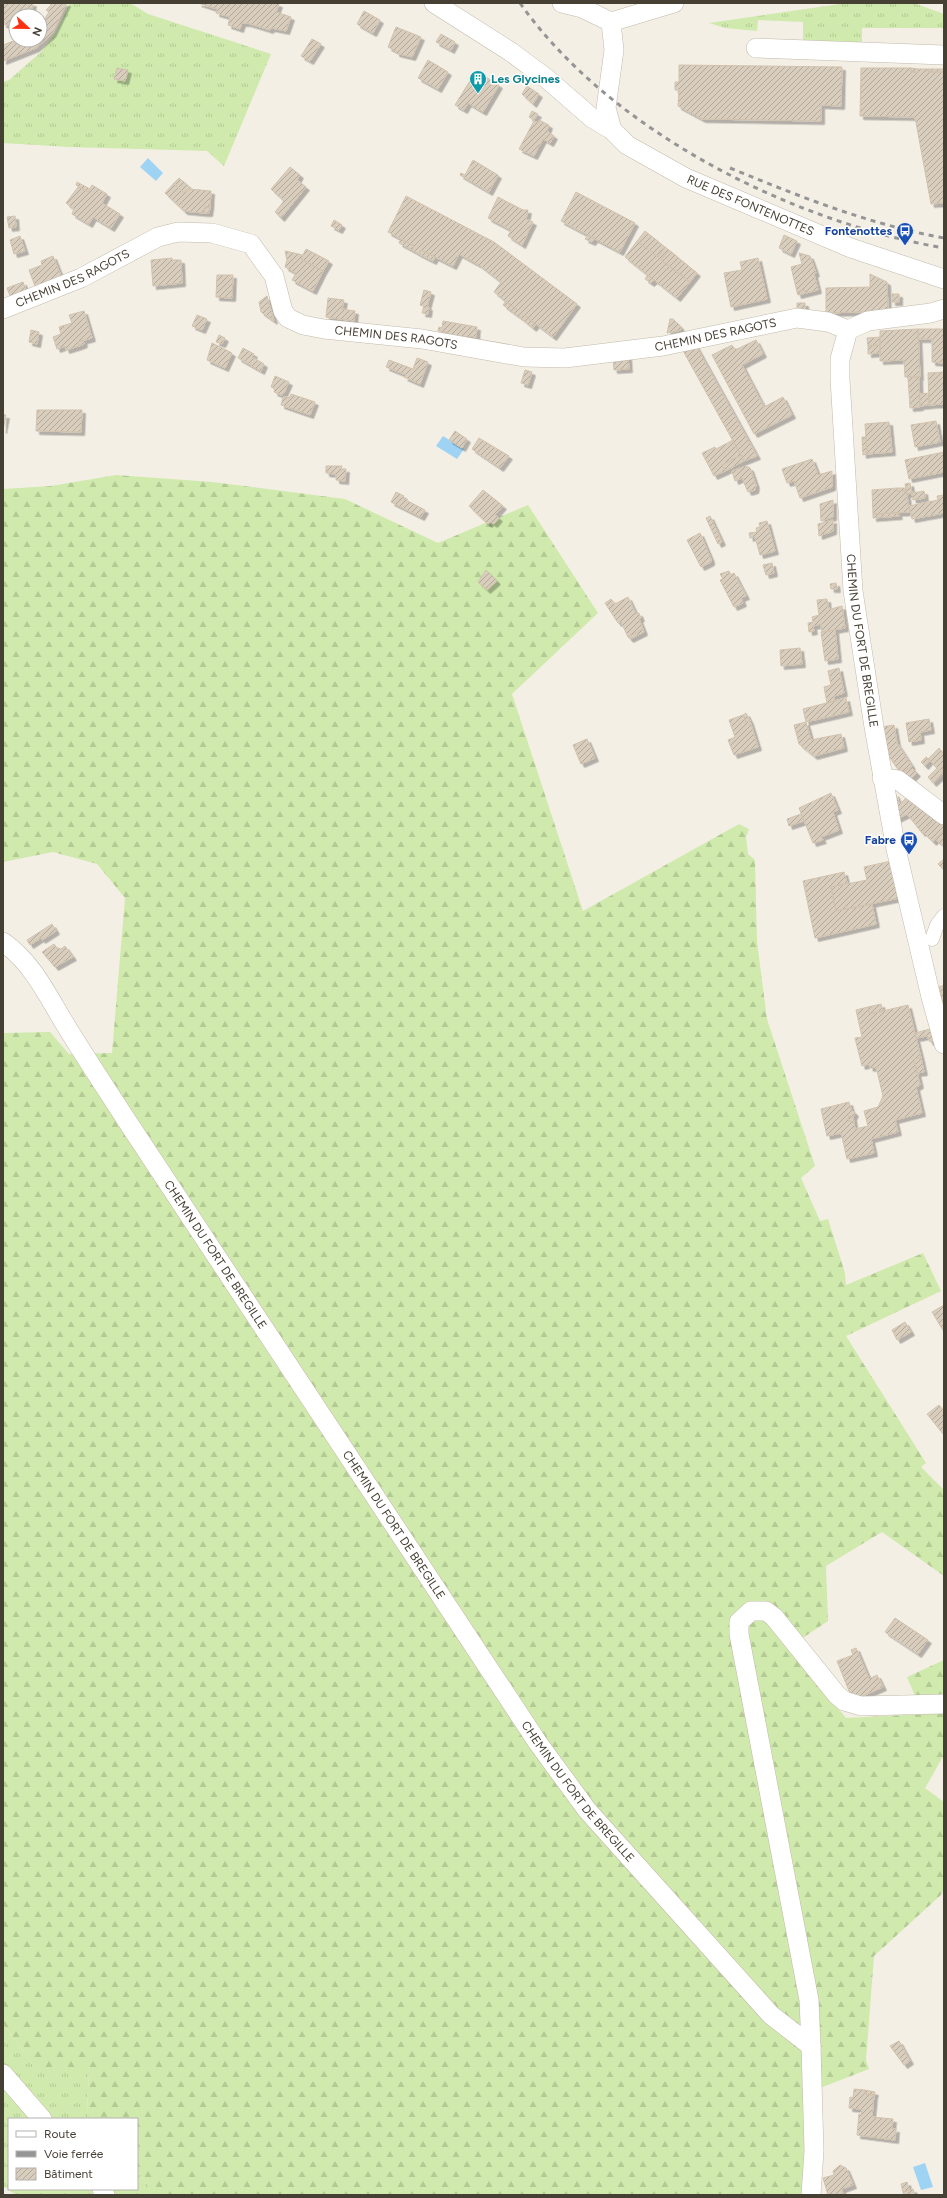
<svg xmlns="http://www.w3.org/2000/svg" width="947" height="2198" font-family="Figtree,sans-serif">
<defs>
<pattern id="grass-tufts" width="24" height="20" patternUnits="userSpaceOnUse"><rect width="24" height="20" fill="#cfeaac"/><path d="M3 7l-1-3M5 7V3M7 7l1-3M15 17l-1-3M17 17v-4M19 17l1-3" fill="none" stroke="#b3ca95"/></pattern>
<pattern id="forest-firs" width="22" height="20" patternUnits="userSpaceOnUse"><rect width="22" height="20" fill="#cfeaac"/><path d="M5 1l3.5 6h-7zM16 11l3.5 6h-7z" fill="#b3ca95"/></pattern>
<pattern id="building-hatch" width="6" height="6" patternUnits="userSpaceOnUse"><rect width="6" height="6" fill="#d9cdbd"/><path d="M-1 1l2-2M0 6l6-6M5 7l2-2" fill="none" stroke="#b2a89a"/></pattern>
<filter id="shadow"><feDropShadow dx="3.5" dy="3.5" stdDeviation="0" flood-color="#0004"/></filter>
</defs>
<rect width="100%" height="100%" fill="#f4efe5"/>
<path fill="url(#grass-tufts)" d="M70 3H130L148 14 271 54 224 166 207 151 69 147 3 143V82L9 80 41 52 56 32Z
M847 3H914L944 14V28H862V44L803 43V22L758 20 757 31 725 28 709 23Z
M3 2024 35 2068H89L87 2114 92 2119H9V2189H137V2172L148 2185 151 2195H16L3 2186Z"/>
<path fill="url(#forest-firs)" d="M116 475 212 482 345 499 438 543 528 505 598 613 512 694 583 911 739 824 749 829 746 837 748 854 755 860 757 942 767 1019 815 1166 801 1178 820 1221 828 1219 845 1273 846 1285 923 1253 941 1291 846 1336 926 1463 921 1467 944 1490V1576L882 1532 826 1566 828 1621 804 1637 790 1651 846 1718 944 1713V1755L925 1788 944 1802V1889L941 1895 874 1956 866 2060 869 2069 820 2088 804 2195H151L148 2185 137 2172V2119H92L87 2114 89 2068H35L3 2024V1033L50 1032 69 1054 112 1053 125 898 97 864 53 852 3 862V489L51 486Z
M944 1660V1695L915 1696 907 1677Z"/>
<path fill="#9ed3f4" d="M148 158 163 173 156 181 140 167Z
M443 436 464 449 457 459 436 446Z
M925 2163 933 2187 921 2190 913 2167Z"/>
<path fill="url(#building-hatch)" stroke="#d1c2ad" filter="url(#shadow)" d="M3 3H33L31 15 21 13 20 16H16V26L3 24Z
M49 3H67L52 34 36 48 3 61V45L16 40H40V26L49 12 46 10 51 5Z
M198 3H275L279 4 276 12 291 17 286 31 271 28 270 30 247 23H242L240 29 228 25 230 17 216 13 217 9Z
M364 11 380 20 373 33 357 24Z
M396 27 421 37 412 57 396 53V51L388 47Z
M441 34 455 42 451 50 436 42Z
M312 39 321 44 310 61 301 56Z
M428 60 448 72 438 89 418 78Z
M679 65 842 67 841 106 821 105V121L702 119 678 106 679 90H675V82H679Z
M117 68 128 70 125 81 114 79Z
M861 68H911V72H919L918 69H928V72H944V203L931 204 915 117 860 116Z
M911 68 918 69 919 72H911Z
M928 69H944V72H928Z
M476 71 499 85 483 112 468 103 464 110 455 105Z
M527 86 539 94 533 104 522 94Z
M532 111 538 114 534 120 529 117Z
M539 120 549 125 547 131 554 136 550 143 543 139 534 156 519 149 534 121 538 123Z
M473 160 498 175 489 192 460 175 461 173 465 175Z
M290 167 300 175 297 180 306 187 281 218 275 212 284 201 271 189Z
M179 178 191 188 184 193 174 183Z
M77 182 90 189 88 192 76 185Z
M174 183 184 193 189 189 211 191 210 207H205L204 213 184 211 165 193Z
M92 185 107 194 102 203 120 214 111 228 93 217 89 224 72 214 74 209 66 203 78 187 88 192Z
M576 192 635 223 620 252 561 221Z
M406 196 494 242 577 304 553 337 524 315 521 318 514 313 517 310 494 292 501 282 479 265 459 254 453 266 421 250 419 254 412 250 414 246 388 232Z
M498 197 523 210H528L526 219 533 222 522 245 508 236 511 230 488 218Z
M205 207H210L209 213H204Z
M15 216 16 227 9 228 7 217Z
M334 220 342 225 339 230 331 226Z
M645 231 665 247 658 257 637 241Z
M588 235 595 238 592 242 585 239Z
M784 235 797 241 791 254 779 248Z
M20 236 25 251 14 254 10 240Z
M401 239 414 246 412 250 399 243Z
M637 241 658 257 665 247 669 250 661 260 690 282 677 298 625 257Z
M306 249 329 261 323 271 301 259Z
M421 250 435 257 433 261 419 254Z
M669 250 697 273 690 282 661 260Z
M285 251 303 255 301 259 323 271 313 291 292 280 296 273 285 267 287 260Z
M799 253 810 256 816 273 814 274 818 290 806 293 805 290 797 292 791 267 802 264Z
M53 256 61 276 35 286 29 270 42 265 41 261Z
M172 258V260H181L182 283 153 286 151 260Z
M758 258 767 299 731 307 724 273 742 270 740 262Z
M870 274 887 282 888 311 826 313V288L870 287Z
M217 275H233L232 298 216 297Z
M648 275 654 280 651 283 645 279Z
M23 282 26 290 10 296 7 288Z
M424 290 431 292 427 307H429L428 314 422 313 424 306 420 305Z
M805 290 806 293 798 295 797 292Z
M892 294H899V302H892Z
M267 296 274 321 261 312 259 302Z
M328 298 344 300 342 309 355 311 354 321 326 317Z
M506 301 517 310 514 313 503 305Z
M797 303H805V312L797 311Z
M84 311 92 338 78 342 79 346 66 350 65 346 57 349 53 337 61 334 59 327 72 323 69 315Z
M197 315 207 319 202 330 192 326Z
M524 315 536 324 533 328 521 318Z
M670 319H673L680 326 681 330 667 333Z
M443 321 477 327 476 337 469 336 468 342 446 338 447 332 438 331 439 327 442 328Z
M918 329H944V363L932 362V339H918Z
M918 329 920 377H905L904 360 880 361V331Z
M31 330 39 332 37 344 29 342Z
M219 335 225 338 222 344 216 342Z
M880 337V345L868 346 867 338Z
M83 340 84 344 79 346 78 342Z
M756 340 763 354 742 365 764 407 783 397 792 415 754 434 712 355 732 345 735 350Z
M212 343 232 353 225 368 207 360Z
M695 344 757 456 744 461 681 347Z
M880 345V353L868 354V346Z
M243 348 254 354 252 357 264 364 261 371 238 358Z
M628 356 629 369 614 370 613 358Z
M417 358 428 362 420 384 404 377 406 375 386 367 389 360 413 369Z
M525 370 532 372 528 385 521 383Z
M944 372V404L929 405 928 373Z
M275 376 289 382 284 393 281 395 274 392 275 389 271 387Z
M908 377H919L920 407 910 408Z
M929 393V405L920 406 919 394Z
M291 394 315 402 310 415 281 405 283 397H290Z
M37 410H82L81 432 36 431Z
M3 415H6L3 430Z
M936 421 940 442 915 447 911 425Z
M889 422 892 452 867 454 865 424Z
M455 431 467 439 462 448 449 440Z
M862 437H866L867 454 863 455Z
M479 438 509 456 500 468 472 449Z
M733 440 741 455 722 465 725 471 714 476 702 453 715 447 716 449Z
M944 452V472L909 479 905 460Z
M741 455 744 461 725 471 722 465Z
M812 459 818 475 832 471V487L800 498 794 481 787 483 782 469Z
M326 466H342L341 469H346L345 481 336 480V474L326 473Z
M746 466 750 468 756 485 755 490 748 492 742 478 735 481 732 471Z
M910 483 912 493 907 494 905 484Z
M897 488V491H906L910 512 873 514 872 490Z
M897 488H905L906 491H897Z
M483 490 503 506 495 515 499 518 494 524 491 522 488 524 469 506Z
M924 491 925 498 913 500 912 493Z
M396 492 404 496 402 498 425 510 421 517 391 502Z
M944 495V513L912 519 909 506 938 500 937 496Z
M833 500V517L821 521 820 504Z
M898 513 899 516 873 518V514Z
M710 516 722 542 718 544 706 518Z
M833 520V531L819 536 818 524Z
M767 521 775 551 760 555 755 537 750 538 749 533 757 532 756 528 760 527 759 523Z
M700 533 711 559V562L701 567 687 540Z
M772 563 774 573 766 575 763 565Z
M486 570 497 581 487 590 478 582Z
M729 571 731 575 734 573 746 596 741 598 743 603 734 607 720 580 723 579 720 574Z
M836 583 837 589H831L830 584Z
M628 597 636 614 639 613 641 618 639 619 643 629 628 637 621 622 618 623 605 603 611 599 615 604Z
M827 599 828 607 831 609 842 606 845 628 822 632 821 624 813 626 814 631 809 632 808 623 813 622 812 617 819 615 817 600Z
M643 629 644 632 630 639 628 637Z
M835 630 838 659 825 661 821 632Z
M800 648 802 664 781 666 780 650Z
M839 668 844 693 834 696V701L827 703 824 687 831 685 828 671Z
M846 698 849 712 806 722 803 709Z
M746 713 750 721 746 722 743 715Z
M743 715 746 722 750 721 758 747 734 755 728 740 735 737 729 720Z
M929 719 931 730 920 732 921 740 909 742 906 723Z
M806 722 811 740 841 734 844 748 814 756 799 744 794 725Z
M894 725 897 743 912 766 901 774 886 752 881 727Z
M587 739 595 758 581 764 573 745Z
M939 748 944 754 943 774 928 759Z
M926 757 930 760 925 766 921 762Z
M911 767 917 773 909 781 901 774Z
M937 768 943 774 933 783 928 777Z
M831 793 838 810 833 812 839 830 821 837 823 840 813 843 799 808Z
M895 793 900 804 909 795 939 815 922 833 907 814 897 819Z
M801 814 804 821 789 826 787 819Z
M939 815 944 819V830L933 842 923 832Z
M944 830V846L935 839Z
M944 859V870L938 864Z
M891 861 899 898 836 911 831 887 867 880 864 867Z
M844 872 847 883 831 887 836 911 872 904 876 924 815 938 803 881Z
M52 924 56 931 42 940 41 938 30 945 27 940Z
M54 944 57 948 61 949 65 946 73 957 55 967 42 952Z
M944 985V1009L939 987Z
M881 1004 883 1011 870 1014 868 1007Z
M908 1005 921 1058 914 1059 920 1085 916 1087 922 1113 895 1120 898 1132 871 1139 874 1153 847 1159 841 1133 827 1136 821 1109 849 1102 851 1109 855 1113 853 1117 849 1116 848 1120 854 1123 855 1129 868 1126 864 1111 878 1107 883 1096 876 1067 870 1068 869 1064 862 1066 855 1038 862 1037 856 1010 868 1007 870 1014Z
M930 1029 934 1041 930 1042 927 1036 916 1038 915 1033Z
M921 1058 924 1072 917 1073 914 1059Z
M849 1116 853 1117 854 1123 848 1120Z
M944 1305V1332L932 1312Z
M905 1322 911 1332 897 1340 892 1330Z
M939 1405 944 1411V1435L927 1414Z
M895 1618 928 1640 918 1654 885 1632Z
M856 1648 869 1679 877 1675 883 1687 858 1698 849 1691 837 1661 853 1655 851 1650Z
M899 2041 910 2061 904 2065 890 2046Z
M854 2089 865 2090V2094L874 2095 872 2117 893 2119 892 2129H896L895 2140 857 2135 859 2114 861 2115 862 2109 849 2108 850 2097 853 2098Z
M865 2090 875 2092 874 2095 865 2094Z
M840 2165 846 2168 853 2185 842 2189 843 2195H828L823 2178 834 2175 833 2171Z
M907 2182 909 2190 903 2192 901 2184Z
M913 2189 915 2195H904L903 2192Z"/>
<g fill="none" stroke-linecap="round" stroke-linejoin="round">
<defs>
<path id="pedestrian" d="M932 939 937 925 944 916"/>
<g id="minor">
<path id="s1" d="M434 3 511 52 546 78 592 118 612 130 627 145 686 178 851 248 944 279"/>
<path d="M562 3 582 8 611 22 674 3"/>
<path d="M611 22 614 50 606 108 612 130"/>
<path d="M756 48 944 55"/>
<path id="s2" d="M3 309 81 278 158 237 178 232 212 233 251 244 274 276 283 311 288 318 303 325 324 329 422 339 524 357 565 358 663 346 797 318 828 322 848 330"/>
<path id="s3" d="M944 309 931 313 868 321 848 330 840 359V379L853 591 874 727 896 849 931 997 944 1044"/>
<path d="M882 778 898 780 944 815"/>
<path id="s4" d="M3 942C34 964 48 997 68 1029 87 1060 107 1090 127 1121L538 1743 587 1810 771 2015 811 2046 809 2000 739 1634V1622L751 1611H766L774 1617 837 1695 844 1701 861 1706 944 1704"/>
<path d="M3 2074 42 2119"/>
<path d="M102 2189 105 2195"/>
<path d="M811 2195 814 2151 811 2046"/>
</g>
</defs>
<use href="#pedestrian" stroke="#c2b9aa" stroke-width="15"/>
<use href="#minor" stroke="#c2b9aa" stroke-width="20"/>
<use href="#pedestrian" stroke="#fff" stroke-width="14"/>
<use href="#minor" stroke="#fff" stroke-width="19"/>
<path stroke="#959595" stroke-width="3" stroke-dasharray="5 5" stroke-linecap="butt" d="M520 3C610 131 792 222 944 248
M730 168C801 197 868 224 944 238"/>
</g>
<defs>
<symbol id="building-pin" viewBox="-11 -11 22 30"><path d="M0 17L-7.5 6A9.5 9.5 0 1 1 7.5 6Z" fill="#0f9aa8" stroke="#fff"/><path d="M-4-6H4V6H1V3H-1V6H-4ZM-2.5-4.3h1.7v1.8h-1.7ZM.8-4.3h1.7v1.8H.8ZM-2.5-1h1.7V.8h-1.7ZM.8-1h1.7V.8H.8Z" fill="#fff"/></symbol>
<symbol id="bus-pin" viewBox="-11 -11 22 30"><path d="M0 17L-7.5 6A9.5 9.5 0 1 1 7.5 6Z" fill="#1a4fb4" stroke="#fff"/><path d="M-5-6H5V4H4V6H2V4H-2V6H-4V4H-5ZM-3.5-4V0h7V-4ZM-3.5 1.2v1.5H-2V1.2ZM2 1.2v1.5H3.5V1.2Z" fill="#fff"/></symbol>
</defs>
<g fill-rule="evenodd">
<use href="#building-pin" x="468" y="69" width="20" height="27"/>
<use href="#bus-pin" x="895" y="221" width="20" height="27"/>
<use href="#bus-pin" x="899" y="830" width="20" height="27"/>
</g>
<g text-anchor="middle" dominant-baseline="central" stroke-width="3" stroke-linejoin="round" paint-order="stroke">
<g font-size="12" font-weight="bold" fill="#0d838f" stroke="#fff" text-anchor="start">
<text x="491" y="79">Les Glycines</text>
</g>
<g font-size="12" fill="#463f34" stroke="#fff">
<text stroke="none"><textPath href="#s1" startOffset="378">RUE DES FONTENOTTES</textPath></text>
<text stroke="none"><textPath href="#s2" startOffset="76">CHEMIN DES RAGOTS</textPath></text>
<text stroke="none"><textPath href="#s2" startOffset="784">CHEMIN DES RAGOTS</textPath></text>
<text stroke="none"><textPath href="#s2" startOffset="461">CHEMIN DES RAGOTS</textPath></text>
<text stroke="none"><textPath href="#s3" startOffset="412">CHEMIN DU FORT DE BREGILLE</textPath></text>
<text stroke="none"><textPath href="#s4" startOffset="379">CHEMIN DU FORT DE BREGILLE</textPath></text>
<text stroke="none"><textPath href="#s4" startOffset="703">CHEMIN DU FORT DE BREGILLE</textPath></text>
<text stroke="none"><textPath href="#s4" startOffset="1027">CHEMIN DU FORT DE BREGILLE</textPath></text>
</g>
<g font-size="12" font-weight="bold" fill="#164399" stroke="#fff" text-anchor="end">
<text x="892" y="231">Fontenottes</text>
<text x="896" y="840">Fabre</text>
</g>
</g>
<rect width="947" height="2198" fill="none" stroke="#463f34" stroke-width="8"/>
<rect x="8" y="2118" width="130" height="72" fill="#ffffff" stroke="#b5b2ae"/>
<rect x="16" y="2131" width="20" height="6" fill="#ffffff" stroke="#b5b2ae"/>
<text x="44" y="2138" font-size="12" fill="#463f34">Route</text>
<rect x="16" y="2151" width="20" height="6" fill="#959595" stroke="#b5b2ae"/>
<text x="44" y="2158" font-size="12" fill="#463f34">Voie ferrée</text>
<rect x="16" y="2168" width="20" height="12" fill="url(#building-hatch)" stroke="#b5b2ae"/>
<text x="44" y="2178" font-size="12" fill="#463f34">Bâtiment</text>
<g transform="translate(28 28) rotate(112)"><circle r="19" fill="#ffffff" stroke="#b5b2ae"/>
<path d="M0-3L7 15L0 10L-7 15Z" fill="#ff2f11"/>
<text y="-6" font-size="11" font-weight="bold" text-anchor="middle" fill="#463f34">N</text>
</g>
</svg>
